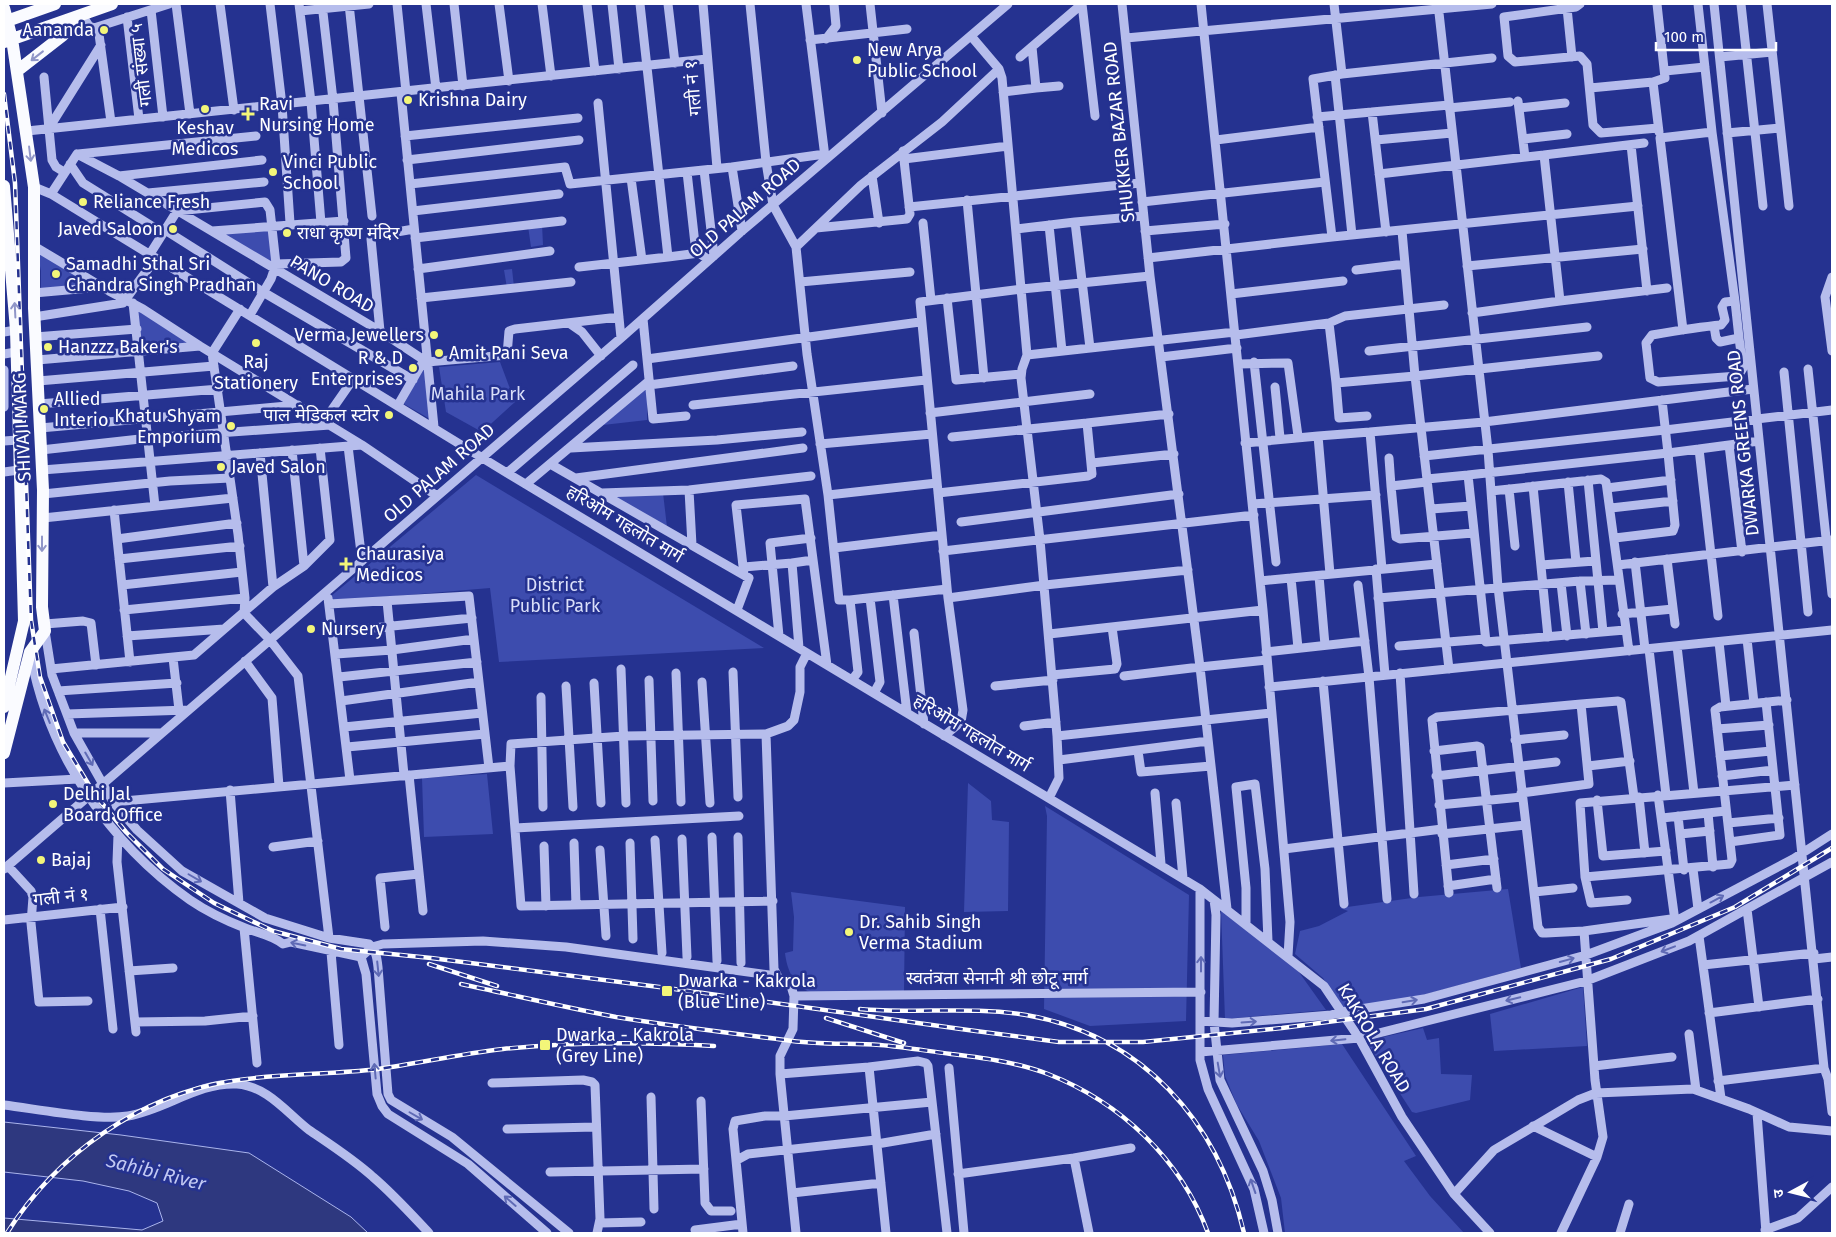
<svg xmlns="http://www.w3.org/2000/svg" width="1836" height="1237" font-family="'Fira Sans','Noto Sans Devanagari',sans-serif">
<rect width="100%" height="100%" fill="#253290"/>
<path fill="#3d4cae" d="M542 224 543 245 531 247 528 226Z
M269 229 273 264 223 234Z
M37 251 88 284 41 289V271Z
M512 269 514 287 507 288 504 270Z
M136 309 191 344 142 348Z
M500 362 515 402 482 432 446 412 439 367Z
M425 364 430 419 404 404Z
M647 386V420L603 425Z
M476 475 764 648 499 662 490 588 324 602Z
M663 493 667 527 609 495Z
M487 774 493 834 424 837 422 778Z
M968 783 991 801 992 820 1009 822 1008 911 964 912Z
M1045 806 1189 895 1186 1021 1090 1026 1044 1009 1047 816Z
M1508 889 1521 968 1416 997 1344 1008 1323 978 1295 954 1300 931 1319 926 1348 911 1340 908 1419 897Z
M791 892 905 907 904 993 810 992C794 986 787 970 785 953L793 951 794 917Z
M1221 910 1296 968 1326 1010 1225 1019Z
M1583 987 1587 1046 1494 1051 1490 1014Z
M1423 1028 1427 1040 1439 1038 1441 1074 1472 1075 1470 1100 1416 1113 1412 1112 1366 1041Z
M1342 1044 1416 1156 1404 1161 1430 1196 1464 1233H1285L1281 1198 1259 1141 1237 1105 1225 1076 1223 1055Z"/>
<path fill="#2e387f" stroke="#aab4ec" d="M4 1122 121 1135 249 1153 351 1217 368 1233H4V1218L142 1230 163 1221 157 1203 129 1191 83 1181 4 1172Z"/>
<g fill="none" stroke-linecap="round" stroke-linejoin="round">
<path stroke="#b6bdec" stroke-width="9" d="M176 4 190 114
M220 4 234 110
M270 4 282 105 290 223
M299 4 311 102 321 223
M349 4 372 216
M397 4 406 92
M426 4 436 89
M454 4 463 86
M499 4 509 81
M542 4 551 76
M587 4 595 71
M612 4 619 69
M668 4 675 63
M703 4 717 168
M750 4 766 162 773 205 796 247 807 354 828 495 839 600H850L858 672 852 680
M806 4 825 157
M870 4 882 113
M1082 4 1095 116
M1122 4 1150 276 1200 667 1124 676
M1201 4 1263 610 1290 922 1288 956
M1438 4 1488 450 1498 587 1538 927 1542 933H1546L1584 931 1595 1080 1603 1137 1597 1157 1561 1233
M1580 4 1576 7 1504 17 1508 56 1515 62 1580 56 1587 64 1593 125 1601 133 1658 128
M1714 4 1824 1068 1828 1079 1832 1081
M1741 4 1763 206
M1767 4 1789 206
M1567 8 1572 57
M151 10 163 117
M300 11 369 4
M82 15 89 26 94 28 169 4
M127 17 139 119
M98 27 111 122
M971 36 999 69 1002 78 1027 355 1022 369 1021 378 1040 540 1057 736
M1126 38 1492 4
M826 39 836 26 834 4
M810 40 907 29
M1032 47 1036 88 1059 86
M1020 57 1082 4
M1720 57 1772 52
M1665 71 1705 67
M1342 74 1492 58
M1335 75 1352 235
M44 77 52 160 56 167 64 172
M1653 82 1659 132
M1590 88 1653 82 1665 78 1657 4
M1003 92 1036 88
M401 93 434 427
M1518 101 1525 157
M598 103 621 338
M1449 108 1510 102
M1519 108 1565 103
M1372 112 1386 232
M1317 117 1449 105
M49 128 101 45
M27 131 707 59
M1712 132 1735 301 1725 302 1722 307 1725 320 1721 325C1698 327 1675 331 1652 335L1646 343 1650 378 1658 382 1738 376 1743 368 1739 338 1720 342 1716 338 1714 326
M1727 133 1780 128
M405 136 578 118
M1523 139 1567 134
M1216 140 1319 127
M1376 140 1452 133
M1631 145 1647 291
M78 154 256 136
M1544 155 1644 143
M904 159 1008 146
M407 160 579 140
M70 164 83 183 163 233
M732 167 742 231
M704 170 714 256
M687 172 696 253
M1379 174 1544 155 1560 301 1472 313
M119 176 262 160
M872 176 879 223
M631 178 642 260
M410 184 565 167 570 184 732 167 825 154
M34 187 51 194 507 473 1200 889 1324 986 1359 1038 1402 1117 1454 1194 1490 1233
M148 193 264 182
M51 194 77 154 119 176 380 331 427 362 507 355 509 331 515 329 619 317
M967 200 984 378
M1142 202 1325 182
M909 207 1140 183
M413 211 559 194
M1075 222 1143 216
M923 223 931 300
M1049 225 1062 351
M816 228 907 219 910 214 903 151
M1016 229 1075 222 1090 348
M165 230 263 292
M212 231 344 221
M1145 231 1225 224
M1402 231 1415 376 1598 356
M385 234 414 229
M1332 237 1638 206
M415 238 562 221
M371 239 380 331
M34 246 109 291 143 309 200 346 362 445 437 496
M796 247 861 185 942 122 999 69
M150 254 177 211 265 202 270 210 276 264 271 279 250 315
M668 257 699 253 709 260
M1148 258 1332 237 1313 79 1342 74 1334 4
M276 264 341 262 346 258 333 100 322 4
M1467 266 1643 249
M579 267 668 257 640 4
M418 269 550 251
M1356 270 1405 264
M1832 277 1825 297 1832 351
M800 282 910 272
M263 292 413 380
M34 293 101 287
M1231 294 1343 281
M421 298 571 282
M947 298 956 380 1021 374
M1560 301 1667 288
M1735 301 1739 338
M133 303 155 506
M240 309 212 353 238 534 245 598 244 613 270 640 298 676 329 938
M34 317 123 303 156 258
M643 319 653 419 686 416
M569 323 582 332 601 356
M1329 323 1345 316 1444 305
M1683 330 1660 138 1712 132 1698 4
M4 332 16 330
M1236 335 1329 323 1336 383 1415 376 1449 669
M35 337 137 329
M1369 351 1587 327
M4 354 16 352
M1027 355 1235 332
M1161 357 1237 348
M647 359 920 322
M37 360 200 346
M1254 362 1276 562
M1239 364 1288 363 1298 436
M1808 369 1832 594
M4 370V407
M1784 372 1808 612
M38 381 214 366
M1336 383 1339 418 1367 416
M649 385 793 366
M1275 387 1280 438
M1662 400 1668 453 1699 449 1718 616
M39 404 219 389
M398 405 424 360
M693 405 926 380
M930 413 1090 394
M324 421 354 378
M1087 423 1169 414
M40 428 298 405
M1370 432 1484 422 1753 389
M1318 436 1370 432 1382 569
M4 441 18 440
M1245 443 1318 436 1330 574
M820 444 932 434
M1729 445 1742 552
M348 446 362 561
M571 448 717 440 802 432
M1699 449 1759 441
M41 450 149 438 330 425
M292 450 304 566
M260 453 273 587
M1424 456 1665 430 1832 410
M1389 458 1391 486
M1092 463 1174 454
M552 465 749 578 737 610
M42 470 362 445
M4 472 19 470
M507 473 633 365
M576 478 803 448
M1427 479 1468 475
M1588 480 1603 632
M1427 482 1391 486 1396 537 1400 539 1473 533
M1568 482 1576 562
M526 484 649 381
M1533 486 1548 637
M1607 488 1671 480
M1509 489 1515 546
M689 490 692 545
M1491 491 1601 479 1606 482 1629 651
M602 493 689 490 811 476
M938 493 1088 476 1092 474 1087 423 952 437
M43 494 170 481 230 478
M828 495 937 483
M1253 504 1376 495
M1611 508 1673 501
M1431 509 1471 506
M114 510 130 662
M43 518 233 498
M961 522 1179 494
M1615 538 1673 531 1675 525 1668 453 1468 475 1486 642 1625 630
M117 539 237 523
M834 548 942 535
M943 551 1254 515
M119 559 240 546
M1667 559 1675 624
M1635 562 1645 649
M792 563 813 560
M1541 565 1595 561
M1618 565 1832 540
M744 567 792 563 799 648
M1376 569 1385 675
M744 575 736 505 805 499 827 665
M1319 576 1325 645
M1291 578 1298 648
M1260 581 1437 564
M1580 581 1586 634
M1561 583 1567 636
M122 585 242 572
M1358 585 1369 677 1387 899
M893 595 907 713
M328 598 350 780
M870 598 880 682 874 693
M948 598 1045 585 1188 570
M1378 598 1580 581 1619 580
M850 600 947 589
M387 601 404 775
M329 604 469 596 489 768
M124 610 245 598
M1622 614 1673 609
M45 624 83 621 91 623 96 665
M45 631 52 675 74 733 113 802 137 830 182 871 265 918 329 938 369 944C376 950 377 958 378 967L388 1094 391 1100 452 1137 569 1233
M333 632 472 618
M914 633 924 724
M1049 634 1263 610
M127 636 224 629
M779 636 770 543 811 538
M1747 639 1754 703
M1719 642 1726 706
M1399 646 1485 639
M1677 646 1694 793
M1649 649 1666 795
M1266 652 1365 641
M336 654 392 650 474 639
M31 657C49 755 110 844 190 900 206 911 227 921 245 928 258 933 272 935 283 944L291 942 361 957 366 974 377 1094 382 1106 388 1114 468 1164 547 1233
M173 658 179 710
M245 661 272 698 279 786
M51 669 194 655 273 587 304 566 330 540 320 448
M621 669 626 803
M733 672 738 797
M676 673 681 802
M1400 673 1414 894
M1052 675 1115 669 1117 664 1112 627
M339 677 477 662
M649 680 653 801
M1323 681 1344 904
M702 682 710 803
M594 683 601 803
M566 686 573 807
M995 686 1053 680
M1269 687 1832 630
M58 691 177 683
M541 697 543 807
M341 701 479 682
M1581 704 1618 701 1621 702 1634 797
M67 714 188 710
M1024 726 1056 722
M344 727 482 713
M1717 729 1769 725
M74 733H161
M766 734 774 969 779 979 791 986 794 996 793 1029 780 1056V1074L796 1233
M944 736 961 722 963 710 948 598 920 302 1022 289 1150 276
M1515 740 1564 735
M347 747 485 734
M1138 751 1141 772 1211 766
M1434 751 1477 746 1480 747 1497 888
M1720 756 1771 751
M1059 760 1208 741
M1588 766 1630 761
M409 775 423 911
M1436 776 1556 762
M1722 776 1773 770
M4 783 78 779
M230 790 239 903
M1155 793 1161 864
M1658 795 1675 921
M1639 797 1645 853
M1049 798 1059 778 1057 736 1271 713
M1597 800 1603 856 1666 851
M113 802 510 766
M1176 803 1183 878
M1439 805 1522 797
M1708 813 1713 867
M1678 816 1684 870
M1662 818 1726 811
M1728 823 1779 818
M515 828 739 816
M1442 834 1526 825
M1680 834 1710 831
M118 835 117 862 136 1032
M712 837 717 961
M738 837 741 963
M682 839 687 957
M655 840 662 953
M1730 842 1780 835 1766 702
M574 843 576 905
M630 843 633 939
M544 846 546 906
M273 847 318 841
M1284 849 1442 829
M600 850 606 936
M1446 865 1494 859
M8 866 31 891 33 897 31 923 39 1002 88 1001
M4 869 621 338 742 231 1008 4
M1693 869 1698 909
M1585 877 1730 864 1732 860 1715 710 1720 707 1787 700
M1448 886 1496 879
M1200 889V1060L1208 1089 1254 1189 1264 1233
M1534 892 1573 888
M1449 893 1432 720 1437 717 1581 704 1589 784 1521 793
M1214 900 1216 915 1214 1022 1220 1080 1263 1171 1272 1200 1278 1233
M1627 900 1591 903 1585 877 1580 803 1795 785
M773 901 521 906 510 766 511 744 624 736 766 734 788 726 794 720 800 692V667L807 653
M100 909 113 1029
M1227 909 1200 667 1267 660
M1747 909 1759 1007
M4 920 123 907
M1246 925V888L1236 787 1255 784 1265 869 1268 941
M385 927 380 878 419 874
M244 928 257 1063
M1584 931 1671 919
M1699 936 1721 1098
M331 952 339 1045
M361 957 372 947 383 944 483 941 566 947 777 976
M1814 959 1832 957
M1703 965 1814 953
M129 971 173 968
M794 996 1201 992
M1709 1013 1818 999
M1200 1021 1232 1023 1331 1015 1341 1012 1424 999 1586 955 1672 923 1793 859 1832 834
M135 1022 205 1021 253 1016
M1689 1034 1696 1090
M1200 1052 1359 1038 1586 981 1689 941 1832 862
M1594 1066 1672 1057
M869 1067 918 1061 926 1063 928 1066 947 1233
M949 1068 964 1233
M780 1074 869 1067 886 1233
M1828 1079 1832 1112
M1718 1081 1824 1068
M492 1083 583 1080 592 1082 595 1085 600 1219 597 1233
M651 1097 654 1209
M701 1101 705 1203 711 1211H731
M4 1105C37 1109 97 1121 128 1116 165 1110 198 1082 237 1084 267 1086 287 1113 309 1130 331 1145 353 1159 373 1177 393 1194 411 1214 429 1233
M1757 1113 1766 1233
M1533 1126 1597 1157
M507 1129 596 1127
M877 1144 936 1134
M1074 1158 1089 1233
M737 1160 748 1154 876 1140
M550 1172 704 1169
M958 1174 1074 1158 1131 1148
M792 1193 881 1183
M1454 1194 1494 1150 1578 1100 1596 1093 1693 1089 1749 1109 1789 1127 1832 1131
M600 1223 641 1222
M695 1230 742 1224
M1765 1230 1798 1218 1832 1187
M743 1233 733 1129 735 1121 765 1116H784L932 1102
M1620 1233 1629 1204"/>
<path stroke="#fafbff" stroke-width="12" d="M4 8 12 39 34 187V308L43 490 42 607 45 631 30 652 4 753
M4 22 55 4
M4 42 112 4
M17 71 62 36 80 17
M4 186 16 330 24 621 4 707"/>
<defs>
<path id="rail" d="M4 94 15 183 31 620 40 677 63 742 95 795 126 832 163 869 214 903 273 931 341 949 431 958 667 988 968 1030 1059 1042H1143L1282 1028 1426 1009 1611 959 1735 907 1832 848
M429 964 497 986
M461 984C513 995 564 1007 616 1017 672 1026 729 1033 785 1040 817 1045 849 1043 880 1045 904 1047 927 1051 951 1054 983 1058 1017 1062 1048 1074 1120 1102 1181 1159 1208 1233
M860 1009C915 1014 971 1006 1026 1015 1142 1035 1218 1121 1244 1233
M826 1018 904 1043
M7 1233C56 1155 140 1095 232 1081 280 1073 329 1075 378 1069 419 1063 461 1054 503 1049 573 1042 643 1042 714 1046"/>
</defs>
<use href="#rail" stroke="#fff" stroke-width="4.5"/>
<use href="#rail" stroke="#253290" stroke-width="2.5" stroke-dasharray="8" stroke-linecap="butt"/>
</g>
<defs><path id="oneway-shaft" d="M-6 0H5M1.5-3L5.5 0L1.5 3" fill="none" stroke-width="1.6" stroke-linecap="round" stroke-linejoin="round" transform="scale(1.25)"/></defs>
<g stroke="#9096c8">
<use href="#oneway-shaft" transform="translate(37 56) rotate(142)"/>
<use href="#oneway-shaft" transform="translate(30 154) rotate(83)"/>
<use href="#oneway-shaft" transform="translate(15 310) rotate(-93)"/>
<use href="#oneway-shaft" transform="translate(42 544) rotate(90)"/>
</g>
<g stroke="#5f6ab5">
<use href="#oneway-shaft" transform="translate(47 716) rotate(-112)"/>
<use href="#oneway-shaft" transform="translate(89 759) rotate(60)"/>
<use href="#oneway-shaft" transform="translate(195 878) rotate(30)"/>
<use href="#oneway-shaft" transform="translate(1717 899) rotate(-28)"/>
<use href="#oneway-shaft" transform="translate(298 944) rotate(-169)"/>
<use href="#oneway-shaft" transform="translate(1668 949) rotate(159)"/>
<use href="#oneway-shaft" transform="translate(1567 960) rotate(-15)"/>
<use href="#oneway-shaft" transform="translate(1201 964) rotate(-90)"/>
<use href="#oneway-shaft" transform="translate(378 969) rotate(84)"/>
<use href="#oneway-shaft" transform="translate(1513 999) rotate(166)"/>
<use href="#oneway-shaft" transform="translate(1410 1001) rotate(-9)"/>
<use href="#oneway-shaft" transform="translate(1249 1022) rotate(-4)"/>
<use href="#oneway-shaft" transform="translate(1338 1040) rotate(174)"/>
<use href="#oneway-shaft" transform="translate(1219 1070) rotate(80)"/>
<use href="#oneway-shaft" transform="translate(375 1071) rotate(-95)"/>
<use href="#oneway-shaft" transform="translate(416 1116) rotate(30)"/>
<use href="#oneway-shaft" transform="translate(1253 1186) rotate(-109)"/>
<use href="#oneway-shaft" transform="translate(510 1201) rotate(-139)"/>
</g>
<g fill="#f3f679" stroke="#253290" stroke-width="2">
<circle cx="104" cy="30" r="5"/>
<circle cx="857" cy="60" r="5"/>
<circle cx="408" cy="100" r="5"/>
<circle cx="205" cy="109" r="5"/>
<path d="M245.5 106.5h5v5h5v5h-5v5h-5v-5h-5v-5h5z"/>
<circle cx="273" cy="172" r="5"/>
<circle cx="83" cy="202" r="5"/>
<circle cx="173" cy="229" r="5"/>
<circle cx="287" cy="233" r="5"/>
<circle cx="56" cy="274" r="5"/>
<circle cx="434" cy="335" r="5"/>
<circle cx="256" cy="343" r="5"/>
<circle cx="48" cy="347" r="5"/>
<circle cx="439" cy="353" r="5"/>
<circle cx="413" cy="368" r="5"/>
<circle cx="44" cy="409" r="5"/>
<circle cx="389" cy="415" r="5"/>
<circle cx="231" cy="426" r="5"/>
<circle cx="221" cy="467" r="5"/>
<path d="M343.5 556.5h5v5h5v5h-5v5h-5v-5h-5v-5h5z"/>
<circle cx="311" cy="629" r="5"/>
<circle cx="53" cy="804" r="5"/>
<circle cx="41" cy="860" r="5"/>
<circle cx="849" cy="932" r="5"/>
<rect x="661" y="985" width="12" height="12" rx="2.5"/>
<rect x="539" y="1039" width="12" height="12" rx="2.5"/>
</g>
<g text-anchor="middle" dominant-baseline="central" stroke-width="5" stroke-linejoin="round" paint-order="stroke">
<g font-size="18" fill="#fff" stroke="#253290" text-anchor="start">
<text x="94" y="30" text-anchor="end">Aananda</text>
<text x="867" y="50">New Arya<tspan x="867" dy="21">Public School</tspan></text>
<text x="418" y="100">Krishna Dairy</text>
<text x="259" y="104">Ravi<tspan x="259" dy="21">Nursing Home</tspan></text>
<text x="205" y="128" text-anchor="middle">Keshav<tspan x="205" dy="21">Medicos</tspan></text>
<text x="283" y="162">Vinci Public<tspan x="283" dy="21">School</tspan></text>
<text x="93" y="202">Reliance Fresh</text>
<text x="163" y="229" text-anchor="end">Javed Saloon</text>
<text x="297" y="233">राधा कृष्ण मंदिर</text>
<text x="66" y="264">Samadhi Sthal Sri<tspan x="66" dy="21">Chandra Singh Pradhan</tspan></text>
<text x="424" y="335" text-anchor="end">Verma Jewellers</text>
<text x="58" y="347">Hanzzz Baker's</text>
<text x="449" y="353">Amit Pani Seva</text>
<text x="403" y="358" text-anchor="end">R &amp; D<tspan x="403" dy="21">Enterprises</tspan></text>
<text x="256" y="362" text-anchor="middle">Raj<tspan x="256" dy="21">Stationery</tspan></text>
<text x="54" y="399">Allied<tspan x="54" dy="21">Interio</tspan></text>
<text x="379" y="415" text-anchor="end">पाल मेडिकल स्टोर</text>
<text x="221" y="416" text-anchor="end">Khatu Shyam<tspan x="221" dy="21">Emporium</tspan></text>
<text x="231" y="467">Javed Salon</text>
<text x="356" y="554">Chaurasiya<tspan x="356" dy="21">Medicos</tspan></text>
<text x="321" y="629">Nursery</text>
<text x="63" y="794">Delhi Jal<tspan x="63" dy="21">Board Office</tspan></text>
<text x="51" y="860">Bajaj</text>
<text x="859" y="922">Dr. Sahib Singh<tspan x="859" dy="21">Verma Stadium</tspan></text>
<text x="678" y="981">Dwarka - Kakrola<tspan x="678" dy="21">(Blue Line)</tspan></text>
<text x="556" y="1035">Dwarka - Kakrola<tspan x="556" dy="21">(Grey Line)</tspan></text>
</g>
<g font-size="18" fill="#fff" stroke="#253290">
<text transform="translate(141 65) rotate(-97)">गली संख्या ५</text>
<text transform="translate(693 88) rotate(-95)">गली नं १</text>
<text transform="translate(1119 132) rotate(-96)">SHUKKER BAZAR ROAD</text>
<text transform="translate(745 208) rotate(-41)">OLD PALAM ROAD</text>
<text transform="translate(332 284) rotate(31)">PANO ROAD</text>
<text transform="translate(22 427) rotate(-93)">SHIVAJI MARG</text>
<text transform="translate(1743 443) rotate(-96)">DWARKA GREENS ROAD</text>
<text transform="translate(439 473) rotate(-41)">OLD PALAM ROAD</text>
<text transform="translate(625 524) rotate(31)">हरिओम गहलोत मार्ग</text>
<text transform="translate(972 733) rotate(31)">हरिओम गहलोत मार्ग</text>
<text transform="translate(61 897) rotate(-6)">गली नं १</text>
<text x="997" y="978">स्वतंत्रता सेनानी श्री छोटू मार्ग</text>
<text transform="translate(1374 1038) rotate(59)">KAKROLA ROAD</text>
</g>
<g font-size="18" fill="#dadff9" stroke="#253290">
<text x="478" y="394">Mahila Park</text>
<text x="555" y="585">District<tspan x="555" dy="21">Public Park</tspan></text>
</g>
<g font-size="19" font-style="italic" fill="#c2c9f3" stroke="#253290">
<text transform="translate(156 1172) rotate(14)">Sahibi River</text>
</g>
</g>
<rect width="1836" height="1237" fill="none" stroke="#ffffff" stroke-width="10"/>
<g transform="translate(1791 1192) rotate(263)" stroke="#253290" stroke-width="4" paint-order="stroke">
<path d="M0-4L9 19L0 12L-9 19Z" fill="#ffffff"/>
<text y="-8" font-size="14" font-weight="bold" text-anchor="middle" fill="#ffffff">उ</text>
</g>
<path d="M1656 42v8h120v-8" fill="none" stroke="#ffffff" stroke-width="2.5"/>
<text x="1664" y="42" font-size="15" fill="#ffffff" stroke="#253290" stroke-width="4" paint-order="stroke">100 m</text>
</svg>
